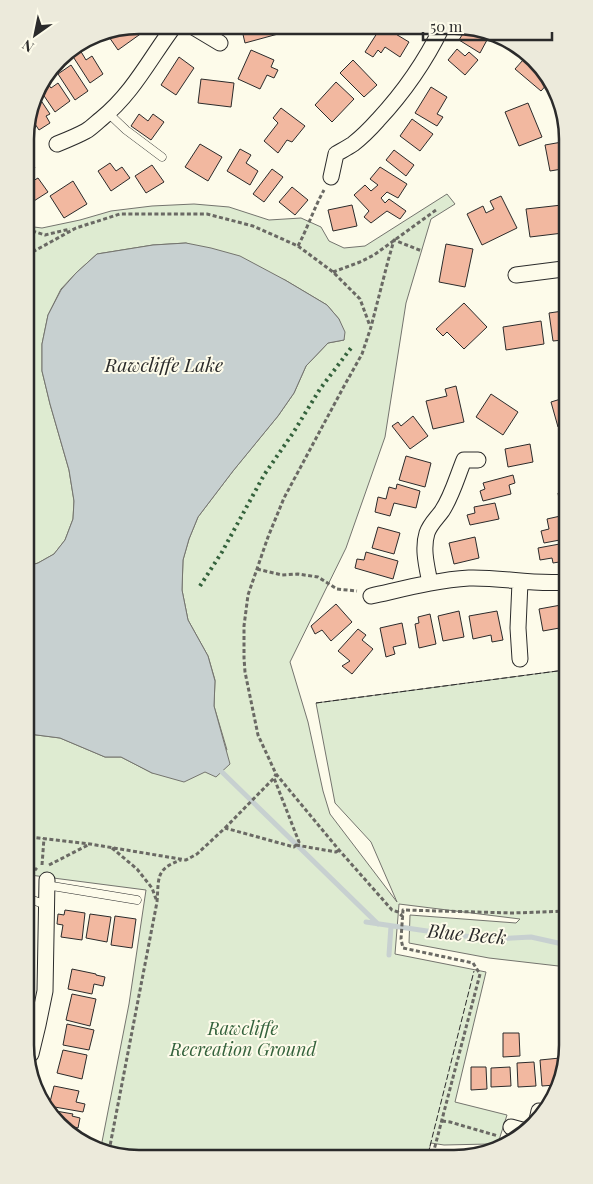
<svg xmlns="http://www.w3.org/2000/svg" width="593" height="1184" font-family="'Playfair Display',serif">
<rect width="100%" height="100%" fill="#fdfbea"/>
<path fill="#deebd1" stroke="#74746e" d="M447 194 455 204 431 219 406 303 385 437 346 548 290 662 308 722 323 791 330 814 397 902 371 842 335 803 316 703 565 670 567 967 489 958 409 943 410 915 516 923 520 919 399 904 395 954 486 972 455 1102 507 1115 499 1140 489 1144 444 1145 431 1143 428 1154 124 1158 101 1147 129 1004 146 890 30 875 29 734 60 738 105 757H121L152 773 227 750 214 706 215 680 208 656 188 620 182 590 183 560 189 539 198 517 233 471 278 416 294 393 306 366 328 343 344 340 339 319 327 305 285 280 186 243 153 245 97 254 76 273 61 289 48 315 42 344V371L50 404 69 470 74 501 73 519 65 540 54 554 38 563 28 566 26 226 42 228 80 220 111 211 152 206 194 204 229 207 269 220 301 218 321 227 329 241 344 248 365 246Z"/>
<path fill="#c7d0d0" stroke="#74746e" d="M186 243 211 248 240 256 285 280 327 305 339 319 345 332 344 340 328 343 306 366 294 393 278 416 233 471 198 517 189 539 183 560 182 590 188 620 208 656 215 681 214 706 230 764 216 777 205 772 184 782 152 773 121 757H105L60 738 29 734 28 566 38 563 54 554 65 540 73 519 74 501 69 470 50 404 42 371V344L48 315 61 290 76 273 97 254 153 245Z"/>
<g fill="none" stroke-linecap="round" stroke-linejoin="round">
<path stroke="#c7d0d0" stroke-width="5" d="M222 772 378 924
M366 922 454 935 495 939 531 937 567 945
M389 955 391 926"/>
</g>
<path fill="#f2b8a0" stroke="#2b2b2b" d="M139 25H143L146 30 118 50 107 34 112 30Z
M241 26H276L278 34 245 43Z
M381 27H384L409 42 400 57 385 47 381 53 378 50 373 57 365 52Z
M467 27 487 40 480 53 459 40Z
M457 49 465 56 469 52 478 60 465 75 448 60Z
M80 50 86 60 92 56 103 74 90 83 72 55Z
M251 50 274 60 271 67 278 70 274 78 267 75 260 89 238 79Z
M179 57 194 68 176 95 161 85Z
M353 60 377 85 364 97 340 73Z
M523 60 531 66 535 61 549 82 541 91 515 69Z
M71 65 88 91 75 100 58 74Z
M201 79 234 83 231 107 198 103Z
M45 80 51 88 58 83 70 101 55 112 38 87Z
M336 82 354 99 332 122 315 105Z
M431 87 447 97 437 114 443 117 437 126 415 113Z
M38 96 50 114 46 116 50 123 39 130 29 115 34 99Z
M528 103 542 137 519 146 505 112Z
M281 108 305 126 292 142 287 140 278 153 264 141 278 123 273 118Z
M139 114 148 121 153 114 164 122 151 140 131 126Z
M412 119 433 134 420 151 400 136Z
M562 142V169L550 171 545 145Z
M200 144 222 157 208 181 185 167Z
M240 149 251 155 246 163 258 171 250 185 227 171Z
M394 150 414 165 406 176 386 160Z
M26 154 35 168 26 173Z
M110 163 116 171 122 167 130 178 111 191 98 171Z
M152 165 164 182 146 193 135 176Z
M380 167 407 184 398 198 387 192 381 198 385 203 389 199 406 211 400 219 387 211 371 223 364 217 369 211 354 195 365 185 371 191 378 185 370 179Z
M272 169 283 177 264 202 253 194Z
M38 178 48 192 26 206V185Z
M73 181 87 204 64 218 50 196Z
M292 187 308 200 295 215 279 202Z
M501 196 517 228 482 245 467 214 483 206 486 213 494 209 490 201Z
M352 205 357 226 333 231 328 210Z
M562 205 563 233 530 237 526 209Z
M446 244 473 249 465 287 439 282Z
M464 303 487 327 464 349 447 332 443 336 436 329Z
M563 311V340L553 341 549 313Z
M541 321 544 344 506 350 503 327Z
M456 386 464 422 433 429 426 401 447 396 445 389Z
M491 394 518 412 503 435 476 417Z
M564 398V425L558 427 551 402Z
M413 416 428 436 410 449 392 426 398 422 401 426Z
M530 444 533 462 508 467 505 449Z
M406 456 431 463 425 487 399 480Z
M513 475 515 483 509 485 511 494 483 501 480 491 485 489 483 483Z
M397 484 420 491 416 508 394 503 390 516 375 512 378 497 386 499 389 487 396 489Z
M564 491V510H561L558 493Z
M495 503 499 519 470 525 467 515 475 513 474 507Z
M565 515V539L544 543 541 531 549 529 547 519Z
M378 527 400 533 394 554 372 548Z
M475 537 479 558 454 564 449 543Z
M565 543V561L553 563 552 558 540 560 538 548Z
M366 552 398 561 393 579 355 568 357 559 364 560Z
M336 604 352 622 331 641 322 630 315 634 311 626Z
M561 605 565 627 543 631 539 609Z
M459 611 464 637 443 641 438 616Z
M497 611 503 640 492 642 491 635 473 639 469 616Z
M430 614 436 644 419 648 415 624 419 623 418 617Z
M402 623 406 644 393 647 395 654 386 657 380 628Z
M358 629 366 635 362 640 373 649 352 674 342 666 350 661 338 651Z
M65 910 85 913 82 940 61 937 63 925 57 924 58 914 64 915Z
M90 914 111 917 107 942 86 938Z
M115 916 136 919 132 948 111 945Z
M72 969 96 974V975L105 977 103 986 94 984 92 994 68 989Z
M72 994 96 999 90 1026 66 1020Z
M67 1024 94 1030 89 1050 63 1045Z
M503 1033H519L520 1056 503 1057Z
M63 1050 87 1055 82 1079 57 1073Z
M560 1058 561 1070 555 1085 542 1086 540 1060Z
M534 1062 536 1086 518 1087 517 1063Z
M471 1067H486L487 1089 471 1090Z
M510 1067 511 1086 491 1087V1068Z
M54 1086 79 1091 76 1102 85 1104 83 1112 49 1106Z
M50 1110 73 1114 72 1116 80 1118 78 1128 70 1126 69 1133 64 1131Z"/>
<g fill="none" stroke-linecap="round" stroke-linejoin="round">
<defs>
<path id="lane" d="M108 113 126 130 162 157
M46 885 137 900
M30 899 46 905"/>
<path id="street" d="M190 25 220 43
M57 144C67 140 77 136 86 131 91 128 96 123 101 119 134 92 150 58 175 25
M331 177 336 154C341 151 347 148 353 144 362 137 370 129 378 120 405 91 425 62 442 27
M516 275 563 269
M430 583C427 567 422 549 427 533 430 524 437 518 442 511 452 496 457 477 464 460H478
M371 596C403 589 436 580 469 578 501 577 533 585 565 582
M520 659 518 628 520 582
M31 1054 38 1025 45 991 47 880
M537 1120 539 1111
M511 1127 522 1130"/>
</defs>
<use href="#lane" stroke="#2b2b2b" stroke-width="9"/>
<use href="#street" stroke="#2b2b2b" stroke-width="17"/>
<path stroke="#6a6964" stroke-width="3" stroke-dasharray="4 2.5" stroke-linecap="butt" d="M26 229 45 235 70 229
M298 246C308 227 314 208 324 190
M27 255 76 228 120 214H207L253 226 298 246 333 272 360 299 370 326
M333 272 360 262 374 255 436 210
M257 569 282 575 298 574 318 577 337 589 357 591
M225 828 274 778
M30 837 90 844 186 860 197 854 225 828 294 847 299 842 274 778 276 774
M296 845 336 852 339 850
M112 848 137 869 152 888 156 899
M30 864 37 870
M42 865 44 838
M49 865 90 844
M403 917 398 912 392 910 339 850 276 774 258 735 245 672 244 658V626L248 595 268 537 284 498 343 388 362 354 371 327 388 261 394 240 422 251
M442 1121 450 1122 498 1136
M109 1151 157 902C159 878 155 869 181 860
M433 1154 480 974 473 963 403 948 401 939 403 910 513 913 567 911"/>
<use href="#lane" stroke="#fdfbea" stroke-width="8"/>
<use href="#street" stroke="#fdfbea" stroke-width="15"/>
<path stroke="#34623c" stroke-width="4" stroke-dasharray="2.5 4" stroke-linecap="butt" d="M200 586 222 552 264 475 293 433 320 389 351 348"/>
<path stroke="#2b2b2b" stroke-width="1" stroke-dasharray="6 2.5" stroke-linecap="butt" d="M316 703 565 670
M428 1154 474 971"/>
</g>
<g text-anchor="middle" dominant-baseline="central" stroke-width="4" stroke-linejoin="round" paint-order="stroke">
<g font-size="18" font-style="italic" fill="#34623c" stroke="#fdfbea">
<text x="243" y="1028">Rawcliffe<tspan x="243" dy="21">Recreation Ground</tspan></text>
</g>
<g font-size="19" font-style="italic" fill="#2b2b2b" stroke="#fdfbea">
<text x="164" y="364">Rawcliffe Lake</text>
<text transform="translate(467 933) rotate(5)">Blue Beck</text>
</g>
</g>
<path d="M0 0H593V1184H0ZM139 34H454A105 105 0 0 1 559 139V1045A105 105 0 0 1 454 1150H139A105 105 0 0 1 34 1045V139A105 105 0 0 1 139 34Z" fill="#eceadb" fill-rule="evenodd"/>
<path fill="none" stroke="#2b2b2b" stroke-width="2.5" d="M139 34H454A105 105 0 0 1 559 139V1045A105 105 0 0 1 454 1150H139A105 105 0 0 1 34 1045V139A105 105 0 0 1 139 34Z"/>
<g transform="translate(35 35) rotate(213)" stroke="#fdfbea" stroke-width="4" paint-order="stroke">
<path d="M0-4L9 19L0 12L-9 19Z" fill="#2b2b2b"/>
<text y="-8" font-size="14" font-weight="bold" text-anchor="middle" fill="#2b2b2b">N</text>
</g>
<path d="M423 32v8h129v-8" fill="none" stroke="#2b2b2b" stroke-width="2.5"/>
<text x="430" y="32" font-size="15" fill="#2b2b2b" stroke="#fdfbea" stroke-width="4" paint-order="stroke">50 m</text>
</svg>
